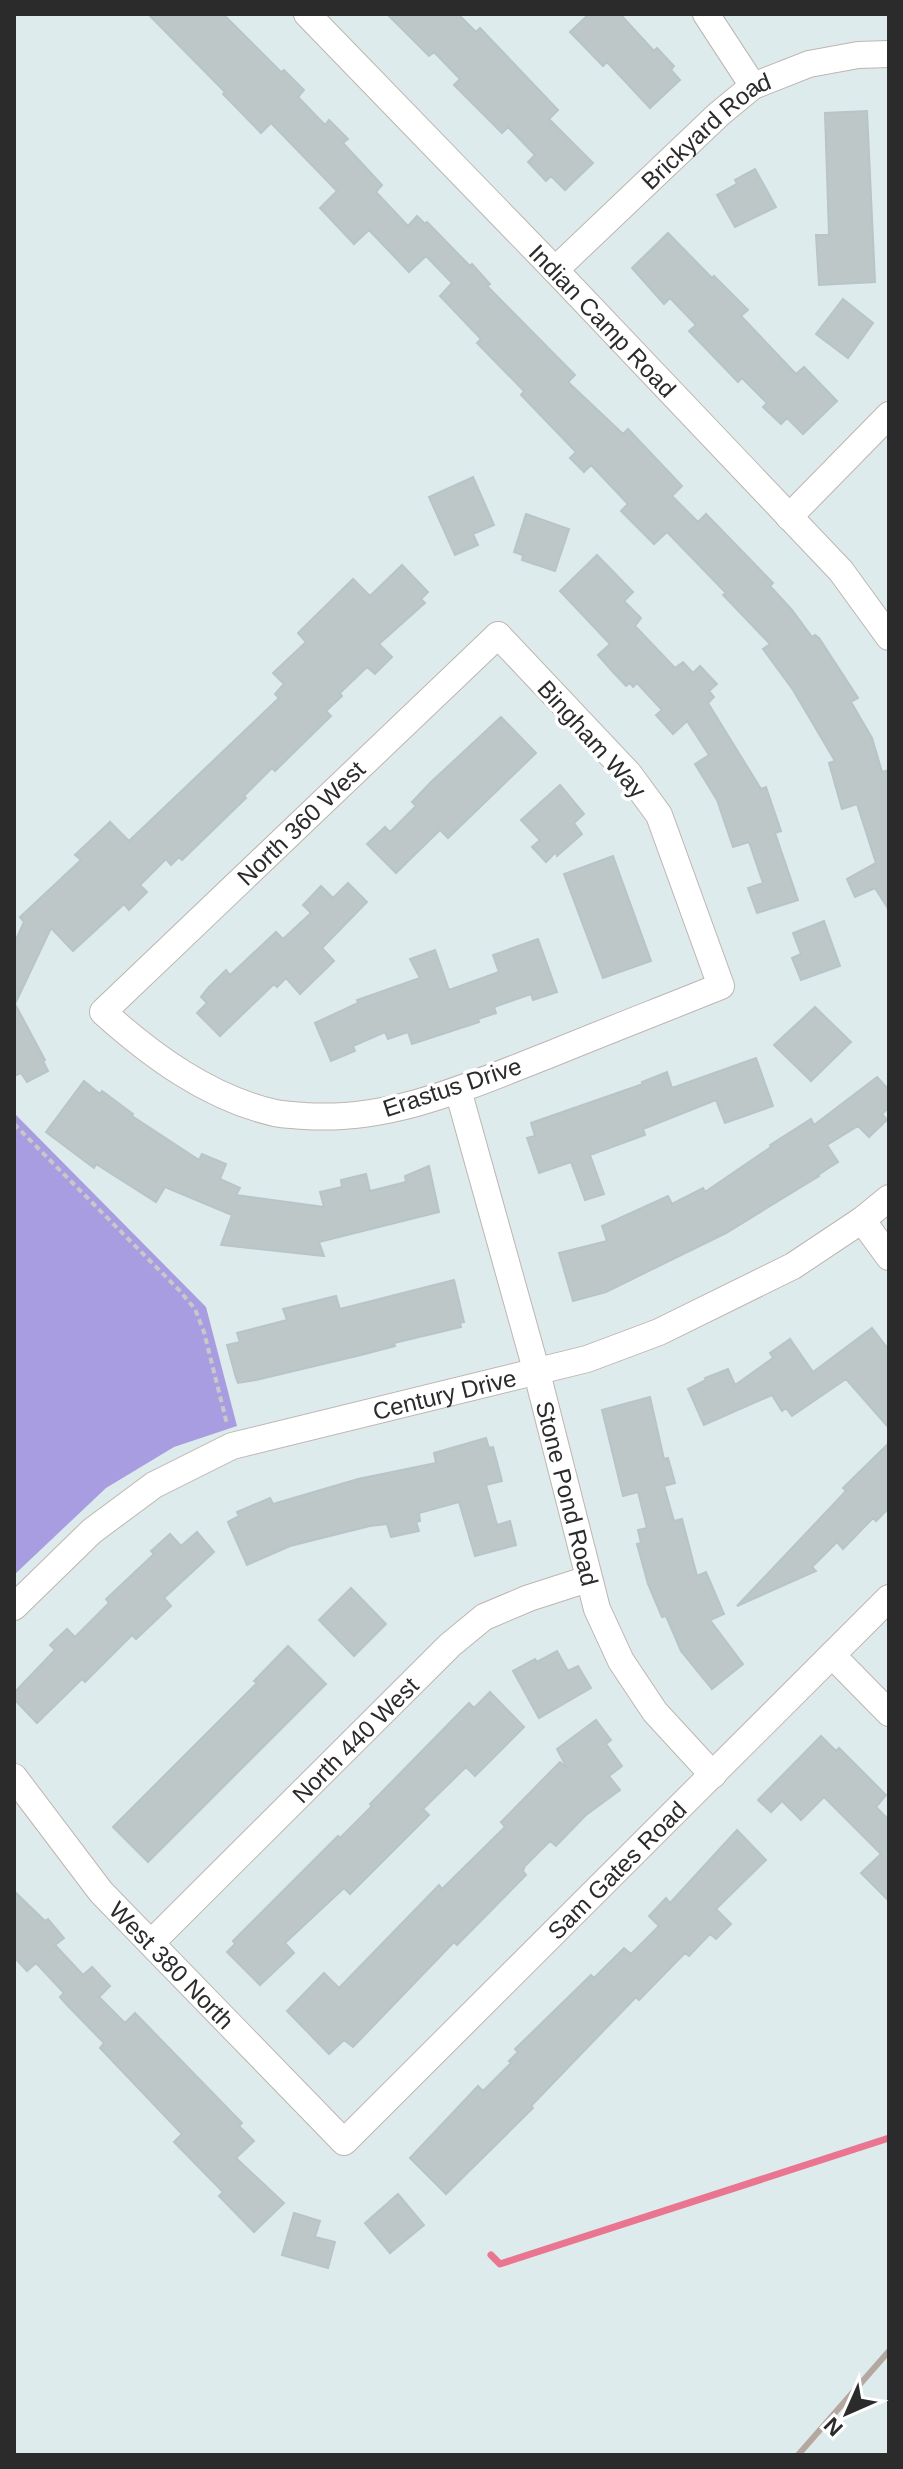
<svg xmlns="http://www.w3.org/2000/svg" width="903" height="2469" font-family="Arial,sans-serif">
<rect width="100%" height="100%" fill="#deebec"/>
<path fill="#a89de1" d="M14 1113 206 1307 237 1426 174 1447 106 1488 14 1575Z"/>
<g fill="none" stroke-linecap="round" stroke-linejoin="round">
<path stroke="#ea7590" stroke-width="7" d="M491 2255 500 2264 889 2138"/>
</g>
<path fill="#bdc7c8" stroke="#b7c5c8" stroke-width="2" d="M148 14H223L281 72 284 70 304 90 298 97 325 125 329 120 348 139 343 143 382 185 376 192 408 226 417 216 425 224 427 222 470 266 472 264 490 284 487 286 575 375 568 382 623 434 628 429 682 486 672 496 698 522 706 514 773 583 770 586 792 610 812 637 815 635 819 638 858 698 851 702 872 738 882 772 889 770V910L875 888 855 897 847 879 876 863 857 804 842 809 829 763 835 761 793 690 763 649 770 644 723 595 726 593 667 532 654 544 621 511 628 504 591 465 584 472 570 458 576 452 521 395 524 391 477 343 481 339 440 296 452 283 426 256 409 272 369 230 354 244 320 208 337 191 271 123 261 133 223 94 225 92Z
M387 14H458L476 32 480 28 558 110 549 119 593 163 565 190 551 176 546 181 528 162 535 155 508 127 502 133 454 85 460 79 434 52 429 56Z
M589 14H620L654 51 657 48 674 66 671 70 680 80 650 108 607 62 603 66 570 32Z
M867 111 875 282 819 285 816 235H829L825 113Z
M755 169 776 207 735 227 717 195 737 184 735 180Z
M668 233 712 278 714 276 748 310 741 316 796 374 804 367 837 401 803 434 787 418 781 424 763 407 767 403 742 378 738 382 689 331 696 325 670 298 664 304 632 268Z
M843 299 873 323 848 358 816 334Z
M473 477 494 525 473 534 478 545 455 555 429 497Z
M526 514 569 529 555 571 522 560 523 555 514 552Z
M597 555 633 592 624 601 641 618 635 626 675 668 683 662 693 673 700 666 717 684 709 691 714 697 708 703 761 789 766 787 781 831 775 833 798 900 757 913 748 888 763 883 749 842 733 847 717 800 695 764 709 755 687 721 673 734 656 715 662 710 637 683 633 687 630 683 626 686 612 671 598 655 610 644 560 591Z
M402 565 428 592 421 599 425 603 379 644 392 657 375 674 367 667 340 693 342 696 326 711 331 716 275 771 272 768 244 796 246 798 182 860 179 857 171 865 166 859 140 885 147 892 129 910 124 904 73 951 51 928 15 1004 45 1060 43 1061 48 1071 27 1082 21 1073 14 1076V944L24 922 20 917 81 860 75 855 110 822 129 841 279 698 275 694 284 684 273 673 306 642 298 633 353 579 370 596Z
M501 717 536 753 448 838 440 830 396 873 367 844 385 827 390 832 416 806 412 802 431 782Z
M560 785 584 814 574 823 582 834 557 856 556 852 546 862 532 847 540 840 521 820Z
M613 856 651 961 603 978 564 874Z
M348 883 367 902 322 948 334 961 300 994 286 978 277 987 274 984 220 1036 197 1013 207 1003 201 997 208 988 226 970 230 975 276 932 283 939 311 913 303 905 321 886 333 898Z
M824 921 840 966 801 980 792 958 801 954 793 933Z
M538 939 557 992 533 1000 531 994 494 1007 496 1013 478 1019 479 1022 412 1044 408 1032 388 1039 385 1032 353 1046 355 1051 331 1061 315 1023 358 1003 357 1000 420 978 410 959 435 950 449 990 499 972 493 955Z
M815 1007 851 1042 811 1081 774 1045Z
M756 1058 773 1106 725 1123 716 1100 643 1129 645 1135 590 1155 604 1194 585 1200 571 1162 539 1173 527 1138 535 1136 531 1123 643 1084 642 1082 667 1072 672 1088Z
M877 1077 889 1090V1107L882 1114 887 1120 869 1137 858 1126 827 1145 838 1162 818 1175 819 1176 726 1233 606 1292 573 1301 559 1253 607 1241 602 1226 668 1196 672 1204 703 1188 705 1192 771 1147 770 1145 811 1119 814 1125Z
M84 1081 100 1094 102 1091 133 1114 132 1116 199 1160 202 1154 226 1164 220 1179 240 1188 236 1195 324 1207 320 1192 342 1187 341 1180 366 1174 370 1191 406 1182 405 1176 429 1166 439 1212 319 1242 324 1256 221 1245 232 1215 165 1187 156 1202 96 1164 94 1168 46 1132Z
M454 1280 464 1322 460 1323 461 1327 394 1343 395 1346 361 1355 256 1380 238 1383 236 1378 227 1345 240 1342 237 1333 287 1320 283 1309 336 1296 340 1309Z
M872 1328 889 1350V1428L846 1379 792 1416 786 1408 782 1411 772 1395 704 1425 688 1389 706 1380 705 1378 728 1369 735 1385 773 1358 770 1353 790 1339 813 1372Z
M650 1397 664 1459 668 1458 675 1483 664 1486 674 1521 682 1519 697 1576 706 1572 724 1614 710 1620 743 1664 712 1689 681 1651 666 1616 662 1617 648 1584 637 1544 641 1543 638 1530 647 1528 638 1492 623 1496 602 1410Z
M486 1438 489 1448 493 1447 502 1481 486 1485 497 1525 510 1521 516 1545 475 1556 459 1502 419 1513 420 1521 416 1522 419 1531 391 1537 387 1524 370 1526 290 1546 247 1565 228 1522 239 1516 237 1512 270 1498 273 1504 358 1479 436 1463 434 1453Z
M889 1443V1508L876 1521 873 1518 843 1549 837 1542 812 1567 816 1571 737 1606 846 1491 843 1488Z
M197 1532 214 1552 164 1598 171 1606 136 1639 132 1635 85 1682 82 1679 37 1723 14 1699V1693L55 1650 50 1645 67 1629 75 1637 109 1603 106 1599 154 1554 151 1551 170 1534 181 1546Z
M351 1588 386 1624 354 1656 319 1620Z
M288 1646 326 1684 148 1862 113 1827 257 1683 254 1681Z
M557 1651 568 1671 578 1666 591 1688 539 1718 513 1671 535 1659 537 1662Z
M490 1692 524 1727 475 1776 466 1767 423 1809 429 1815 350 1894 344 1888 285 1943 294 1953 260 1985 227 1952 235 1944 233 1941 338 1836 340 1838 372 1806 370 1804 469 1703 474 1708Z
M596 1720 611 1740 606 1744 622 1766 609 1776 620 1790 586 1815 556 1846 550 1841 525 1866 523 1871 526 1875 457 1945 454 1942 353 2047 344 2040 329 2054 287 2011 324 1973 339 1988 439 1885 442 1889 505 1827 501 1822 560 1762 567 1768 557 1749Z
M821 1736 836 1751 839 1748 886 1795 876 1807 889 1820V1901L861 1873 881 1854 824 1797 801 1820 782 1801 771 1812 758 1800Z
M737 1830 766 1860 716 1909 731 1924 716 1939 710 1934 689 1956 685 1953 639 2000 636 1997 531 2106 533 2108 446 2194 410 2158 478 2086 483 2091 511 2063 509 2061 518 2052 515 2049 591 1975 594 1978 624 1948 631 1954 659 1926 649 1916 666 1898 670 1903Z
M14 1891 45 1921 48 1919 64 1938 55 1945 83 1975 92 1967 110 1986 99 1997 125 2023 135 2013 242 2123 239 2126 254 2141 236 2158 284 2203 254 2232 219 2196 223 2192 174 2142 182 2134 100 2048 104 2043 67 2005 60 1997 64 1993 36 1963 27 1971 14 1957Z
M398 2194 424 2225 390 2253 365 2223Z
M294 2213 320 2221 315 2237 335 2242 328 2268 282 2255Z"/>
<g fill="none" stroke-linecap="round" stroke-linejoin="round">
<defs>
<g id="minor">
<path id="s1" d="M307 14 555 270 841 571 889 637"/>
<path d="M706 14 753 86"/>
<path id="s2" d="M555 270 719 114 753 86 809 64 858 55 889 54"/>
<path d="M789 517 889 415"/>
<path d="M498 635 629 774 659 815 721 986C664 1009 607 1031 551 1054 471 1085 392 1122 305 1116 295 1115 284 1115 275 1113 209 1098 152 1056 103 1012Z"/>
<path id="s3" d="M458 1090 537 1373 597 1609 621 1661 655 1712 713 1775"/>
<path d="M862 1220 889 1257"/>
<path id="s4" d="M14 1607 92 1531 154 1485 232 1446 587 1359 659 1332 793 1266 862 1220 889 1198"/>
<path d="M832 1655 889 1713"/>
<path id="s5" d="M14 1777 101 1892 344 2142 889 1598"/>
<path id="s6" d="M151 1943 450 1645 484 1617 529 1598 588 1579"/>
</g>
</defs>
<use href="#minor" stroke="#beb5b1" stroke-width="28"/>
<path stroke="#c8c8c8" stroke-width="4" stroke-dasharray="6 4" stroke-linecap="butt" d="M14 1124 179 1290 195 1309 204 1332 227 1424"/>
<use href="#minor" stroke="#fff" stroke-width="26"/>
<path stroke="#b5a8a1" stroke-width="6" d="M798 2455 889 2351"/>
</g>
<g text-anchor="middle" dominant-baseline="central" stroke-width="7" stroke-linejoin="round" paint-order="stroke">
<g font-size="24" fill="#2b2b2b" stroke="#fff">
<text stroke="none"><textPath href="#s2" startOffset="206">Brickyard Road</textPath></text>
<text stroke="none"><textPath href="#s1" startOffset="426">Indian Camp Road</textPath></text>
<text transform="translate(592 739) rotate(48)">Bingham Way</text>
<text transform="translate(301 823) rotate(-44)">North 360 West</text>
<text transform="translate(452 1087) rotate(-18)">Erastus Drive</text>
<text stroke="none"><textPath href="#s4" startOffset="492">Century Drive</textPath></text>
<text stroke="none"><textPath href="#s3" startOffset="418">Stone Pond Road</textPath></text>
<text stroke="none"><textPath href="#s6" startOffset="288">North 440 West</textPath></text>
<text stroke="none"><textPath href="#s5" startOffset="878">Sam Gates Road</textPath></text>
<text stroke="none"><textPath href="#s5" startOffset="246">West 380 North</textPath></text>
</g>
</g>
<rect width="903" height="2469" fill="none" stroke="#2b2b2b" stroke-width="32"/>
<g transform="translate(847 2413) rotate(225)" stroke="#ffffff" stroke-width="6" paint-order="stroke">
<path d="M0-6L14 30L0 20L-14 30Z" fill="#2b2b2b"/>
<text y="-12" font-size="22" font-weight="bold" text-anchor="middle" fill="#2b2b2b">N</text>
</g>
</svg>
